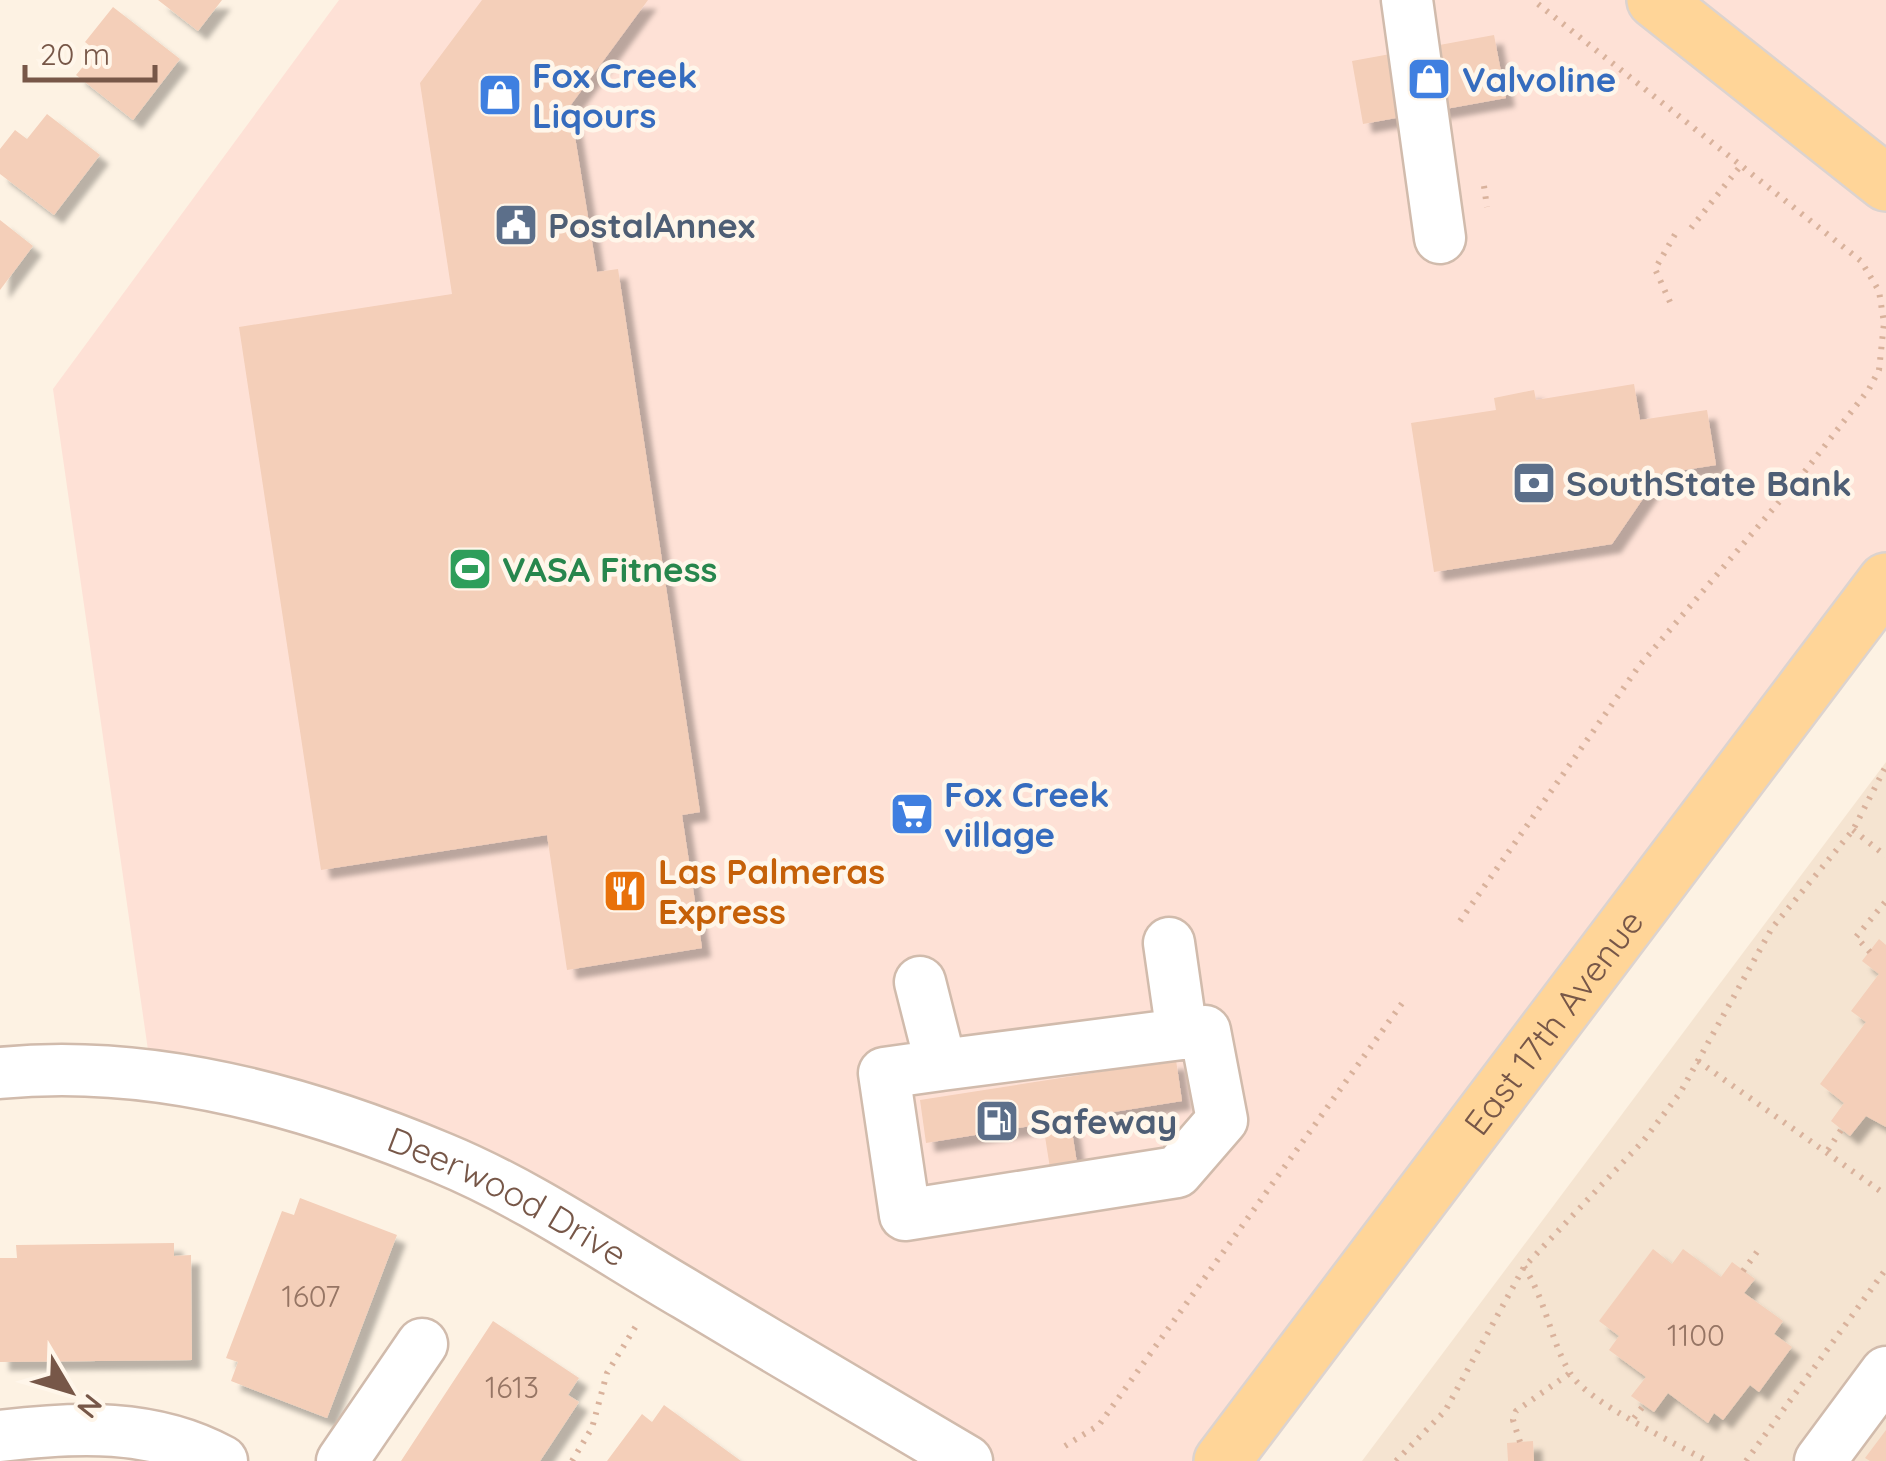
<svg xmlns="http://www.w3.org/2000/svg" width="1886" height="1461" font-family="Quicksand,sans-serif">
<defs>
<filter id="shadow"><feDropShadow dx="9" dy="9" stdDeviation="2.5" flood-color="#0004"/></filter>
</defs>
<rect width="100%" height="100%" fill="#fdf2e3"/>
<path fill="#f5e4d1" d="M1886 762V1461H1362Z"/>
<path fill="#fee1d6" d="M339 0H1886V581L1222 1461H967L445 1159 152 1078 53 389Z"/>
<path fill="#f4cfb9" filter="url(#shadow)" d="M158 0H222L198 31Z
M482 0H648L570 106 597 272 618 269 700 812 682 815 702 948 567 970 547 835 321 870 239 327 452 294 420 83Z
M113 7 180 59 133 120 76 75 96 51 85 42Z
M1494 35 1506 98 1363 124 1352 61Z
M47 114 100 155 54 215 0 174V149L15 130 27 139Z
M0 220 33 246 0 290Z
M1634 384 1640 420 1707 410 1716 465 1647 476 1649 490 1612 544 1434 572 1411 423 1496 410 1494 398 1534 390 1536 400Z
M1879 939 1886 945V1127L1866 1116 1850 1136 1831 1121 1844 1103 1820 1084 1866 1022 1851 1011 1879 974 1862 961Z
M1176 1060 1182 1101 1070 1119 1080 1182 1053 1187 1043 1124 926 1143 920 1100Z
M300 1198 397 1235 327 1418 231 1381 238 1362 226 1358 282 1211 294 1215Z
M174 1243V1256L191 1255 192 1360 0 1362V1258H17L16 1245Z
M1653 1249 1672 1264 1683 1249 1721 1277 1732 1262 1755 1279 1744 1293 1783 1321 1774 1334 1792 1347 1759 1392 1750 1385 1723 1420 1714 1413 1708 1423 1668 1393 1654 1412 1631 1396 1646 1377 1609 1350 1619 1336 1599 1321Z
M493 1321 579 1378 568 1395 579 1402 540 1461H401Z
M664 1405 741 1461H607L642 1414 652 1422Z
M1886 1430V1461H1870L1865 1458Z
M1533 1441 1534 1461H1508L1507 1443Z"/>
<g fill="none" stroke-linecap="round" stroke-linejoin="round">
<defs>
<g id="minor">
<path d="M1407 0 1440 238"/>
<path d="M1169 943 1182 1034"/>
<path d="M920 982 941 1065 884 1073 905 1215 1177 1172 1222 1120 1205 1031 941 1065"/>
<path id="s1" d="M0 1073C149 1058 306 1101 442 1158 527 1193 608 1249 687 1295 780 1351 874 1406 967 1461"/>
<path d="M0 1436C75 1427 153 1423 222 1461"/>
<path d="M342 1461 422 1344"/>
<path d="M1820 1461 1886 1372"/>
</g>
<g id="major">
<path d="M1655 0 1886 183"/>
<path id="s2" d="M1222 1461 1886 581"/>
</g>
</defs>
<use href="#minor" stroke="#d1bbac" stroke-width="55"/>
<use href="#major" stroke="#dcd3cf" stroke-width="60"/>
<path stroke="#d9b29c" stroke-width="6" stroke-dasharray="2.5 8" stroke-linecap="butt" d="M1484 186 1487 207
M1691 228 1742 164
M1670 302 1655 269 1677 231
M1853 830 1886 856
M1460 921 1639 666 1802 475 1869 389 1879 370 1884 323 1879 291 1861 261 1533 0
M1870 952 1856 937 1886 901
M1698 1061 1886 1195
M1828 1150 1841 1130
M1524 1267C1547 1302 1550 1340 1570 1373 1587 1402 1675 1443 1707 1461
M1743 1271 1757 1252
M1634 1418 1644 1405
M1520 1442 1513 1420 1516 1411 1570 1373
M1065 1446 1099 1425 1403 1002
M572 1461 592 1428 607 1373 639 1321
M1396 1461 1445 1411 1524 1267 1644 1140 1680 1093 1772 928 1853 830 1886 766
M1746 1461 1886 1269"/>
<use href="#minor" stroke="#fff" stroke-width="50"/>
<use href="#major" stroke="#ffd598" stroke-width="55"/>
</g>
<defs>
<symbol id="shop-square" viewBox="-11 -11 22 22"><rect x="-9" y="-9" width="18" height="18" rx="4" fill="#3f7fe0" stroke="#fff6ea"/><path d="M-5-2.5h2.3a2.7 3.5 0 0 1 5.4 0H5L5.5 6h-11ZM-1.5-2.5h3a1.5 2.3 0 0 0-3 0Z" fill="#fff"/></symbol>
<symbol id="civic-square" viewBox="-11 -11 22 22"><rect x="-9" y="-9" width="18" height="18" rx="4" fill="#5c6f8a" stroke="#fff6ea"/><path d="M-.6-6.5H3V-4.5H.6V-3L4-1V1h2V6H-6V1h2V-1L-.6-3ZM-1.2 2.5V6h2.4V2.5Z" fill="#fff"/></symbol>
<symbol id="bank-square" viewBox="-11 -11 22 22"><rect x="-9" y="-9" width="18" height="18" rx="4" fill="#5c6f8a" stroke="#fff6ea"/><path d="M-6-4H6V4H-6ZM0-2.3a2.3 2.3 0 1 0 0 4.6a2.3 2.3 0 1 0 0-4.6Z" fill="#fff"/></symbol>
<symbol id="stadium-square" viewBox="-11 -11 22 22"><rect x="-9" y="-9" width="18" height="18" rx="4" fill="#2e9e5b" stroke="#fff6ea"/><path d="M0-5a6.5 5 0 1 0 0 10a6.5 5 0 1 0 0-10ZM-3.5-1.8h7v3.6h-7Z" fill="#fff"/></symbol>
<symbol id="supermarket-square" viewBox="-11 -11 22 22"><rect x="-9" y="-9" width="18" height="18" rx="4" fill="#3f7fe0" stroke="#fff6ea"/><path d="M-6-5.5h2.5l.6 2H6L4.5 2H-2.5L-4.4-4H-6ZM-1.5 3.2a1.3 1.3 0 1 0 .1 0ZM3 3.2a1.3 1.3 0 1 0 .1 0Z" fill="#fff"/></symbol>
<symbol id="restaurant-square" viewBox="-11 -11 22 22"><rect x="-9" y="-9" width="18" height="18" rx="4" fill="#e8710a" stroke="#fff6ea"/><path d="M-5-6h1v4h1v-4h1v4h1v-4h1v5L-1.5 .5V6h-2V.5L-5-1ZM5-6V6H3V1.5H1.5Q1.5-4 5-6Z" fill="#fff"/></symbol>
<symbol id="fuel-square" viewBox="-11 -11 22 22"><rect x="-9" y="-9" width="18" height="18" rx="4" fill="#5c6f8a" stroke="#fff6ea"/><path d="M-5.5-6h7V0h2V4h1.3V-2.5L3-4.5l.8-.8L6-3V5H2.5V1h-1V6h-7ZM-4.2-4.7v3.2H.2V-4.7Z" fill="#fff"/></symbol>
</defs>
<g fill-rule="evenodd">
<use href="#shop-square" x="1404" y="54" width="50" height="50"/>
<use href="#shop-square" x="475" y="70" width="50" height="50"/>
<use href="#civic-square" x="491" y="200" width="50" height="50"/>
<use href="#bank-square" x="1509" y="458" width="50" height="50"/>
<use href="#stadium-square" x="445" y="544" width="50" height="50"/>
<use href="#supermarket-square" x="887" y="789" width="50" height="50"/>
<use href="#restaurant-square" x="600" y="866" width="50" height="50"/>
<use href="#fuel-square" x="972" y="1096" width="50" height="50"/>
</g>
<g text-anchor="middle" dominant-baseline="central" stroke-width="9" stroke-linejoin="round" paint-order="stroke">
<g font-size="30" fill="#967564">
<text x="311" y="1296">1607</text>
<text x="1696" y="1335">1100</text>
<text x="512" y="1387">1613</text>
</g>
<g font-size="35" font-weight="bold" fill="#366cbe" stroke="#fff6ea" text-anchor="start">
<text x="532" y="75">Fox Creek<tspan x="532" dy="40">Liqours</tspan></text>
<text x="1462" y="79">Valvoline</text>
<text x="944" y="794">Fox Creek<tspan x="944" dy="40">village</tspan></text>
</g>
<g font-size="35" font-weight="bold" fill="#4e5e75" stroke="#fff6ea" text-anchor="start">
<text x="548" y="225">PostalAnnex</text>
<text x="1566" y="483">SouthState Bank</text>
<text x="1030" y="1121">Safeway</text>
</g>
<g font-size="35" font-weight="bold" fill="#27864d" stroke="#fff6ea" text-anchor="start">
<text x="502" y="569">VASA Fitness</text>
</g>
<g font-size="35" font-weight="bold" fill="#c56008" stroke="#fff6ea" text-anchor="start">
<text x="658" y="871">Las Palmeras<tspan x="658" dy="40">Express</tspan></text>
</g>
<g font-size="35" fill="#775748" stroke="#fff6ea">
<text stroke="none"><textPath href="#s2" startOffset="550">East 17th Avenue</textPath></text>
<text stroke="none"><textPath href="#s1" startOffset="530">Deerwood Drive</textPath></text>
</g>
</g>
<g transform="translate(70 1391) rotate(128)" stroke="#fff6ea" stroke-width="8" paint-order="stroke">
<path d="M0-8L18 38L0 25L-18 38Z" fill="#775748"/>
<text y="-15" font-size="28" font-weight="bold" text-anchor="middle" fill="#775748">N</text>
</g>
<path d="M25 65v15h130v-15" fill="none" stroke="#775748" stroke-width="5"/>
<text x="40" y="65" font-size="30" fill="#775748" stroke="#fff6ea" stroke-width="8" paint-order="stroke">20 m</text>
</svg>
